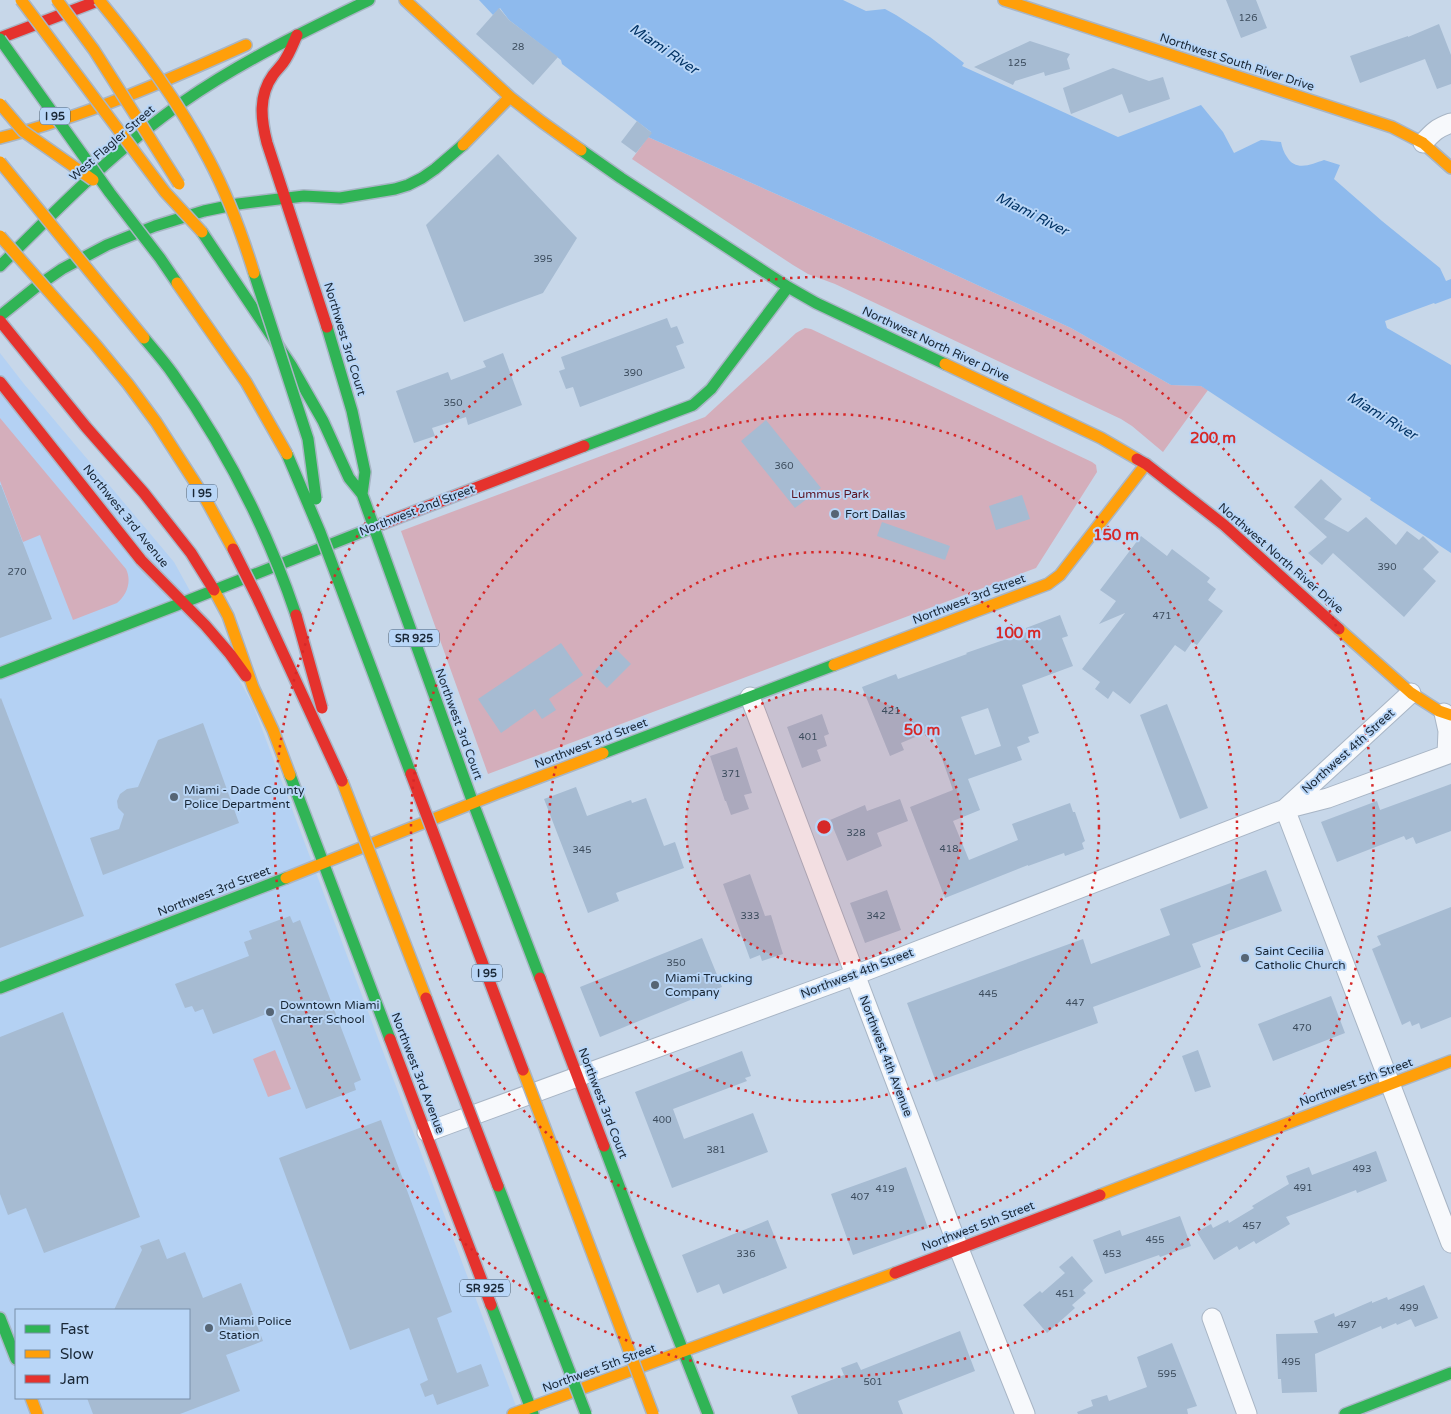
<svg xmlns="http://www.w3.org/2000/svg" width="1451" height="1414" font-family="'Varela Round',sans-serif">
<rect width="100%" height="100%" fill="#c7d7e9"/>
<path fill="#b4d1f3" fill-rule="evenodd" d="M0 353 24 384 174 562 253 705 519 1414H0ZM16 1310H189V1398H16Z"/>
<path fill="#d4aebb" d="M648 137 873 237 1071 328 1171 385 1201 386 1208 390 1163 452 1132 426 1121 419 835 284 808 274 793 265 653 173 632 159Z
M805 328 811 329 1092 462 1096 465 1097 472 1036 568 488 774 401 531 705 417 796 333Z
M0 418 126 569C132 581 127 595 117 603L73 620 40 535 23 542 0 481Z
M275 1050 291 1089 268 1097 253 1059Z"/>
<path fill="#8ebaed" d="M479 0H843L866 11 885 9 896 15 930 37 964 63 962 66 1118 137 1201 105 1223 132 1234 153 1261 140 1281 142C1282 147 1284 153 1287 157 1296 172 1312 164 1324 160L1340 165 1334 179 1382 221 1440 268 1446 281 1451 279V298L1435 304 1434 303 1385 321 1387 328 1451 365V553L1370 500 1371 498 1201 386 1171 385 1071 328 873 237 648 137 651 132 562 64 561 60 509 20 500 8 493 15Z"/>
<path fill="#a6bbd2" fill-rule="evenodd" d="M1226 0H1256L1267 28 1241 38Z
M499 8 509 20 558 57 533 85 476 34Z
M1439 24 1451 55V84L1437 89 1425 59 1360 83 1350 56 1408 36V37Z
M1030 41 1070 54 1067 59 1070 69 1045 76 1044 72 1015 81 1013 85 974 67Z
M1113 68 1149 81 1163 77 1170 99 1129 113 1122 94 1071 114 1063 88Z
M637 121 652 133 636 153 621 142Z
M498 154 577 238 543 293 464 322 426 225Z
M667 318 671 328 677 326 684 343 676 346 685 368 580 407 573 387 566 389 559 371 565 369 561 357Z
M503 353 522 405 468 425 466 417 432 428 435 436 414 443 396 391 448 372 451 380 486 367 483 361Z
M766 420 821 488 795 508 741 441Z
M1321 479 1342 499 1324 519 1348 532 1366 517 1396 545 1407 531 1419 540 1423 536 1439 552 1423 569 1436 581 1404 617 1333 553 1322 565 1308 553 1327 537 1294 507Z
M0 485H1L52 619 0 638Z
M1022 495 1030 519 996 530 989 506Z
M882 522 950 546 945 560 877 536Z
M1141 536 1167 556 1172 549 1210 578 1207 582 1216 589 1208 600 1223 611 1197 645 1192 642 1185 652 1175 645 1130 704 1113 691 1108 699 1095 689 1100 682 1082 669 1125 613 1099 624 1116 601 1100 590Z
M1060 615 1068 636 1062 638 1073 666 1022 685 1039 733 1028 737 1030 742 1017 747 1022 760 968 779 980 810 953 821 969 860 1018 840 1012 824 1070 803 1073 812H1075L1085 841 1082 843 1084 849 1065 856 1064 853 1028 866V865L945 898 910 807 953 790 932 730 901 743 904 750 890 756 862 687 896 674 898 679 967 654 966 653 1027 632 1026 628ZM988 708 1001 746 975 755 961 717Z
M561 643 583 675 549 699 556 710 542 719 535 709 501 733 478 699Z
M616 649 631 664 607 688 592 673Z
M1 698 84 916 0 948V699Z
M1167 704 1208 808 1180 819 1140 715Z
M822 714 829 734 824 736 827 746 817 750 821 761 802 768 787 727Z
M203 723 239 823 103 875 90 838 119 829 124 814 118 808 117 801 120 794 127 789 138 787 158 740Z
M737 747 752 793 744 795 749 809 731 815 726 801H725L710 756Z
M1451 784V831L1416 844 1413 837 1406 840 1404 836 1337 862 1321 822 1377 801 1380 810Z
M576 787 587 816 631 800 632 803 646 798 664 846 675 842 684 868 616 893 619 901 588 913 544 799Z
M900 799 908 821 877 833 882 846 847 861 830 820 865 805 867 811Z
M1266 870 1282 911 1192 944 1201 967 1093 1007 1098 1023 936 1082 907 1003 1083 939 1091 964 1170 935 1160 909Z
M750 874 765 916 771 915 783 954 762 961 760 955 750 959 723 884Z
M887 890 901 930 865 943 850 903Z
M1451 907V1017L1421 1029 1419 1023 1412 1026 1410 1021 1402 1025 1372 949 1381 945 1377 936Z
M290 916 293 923 300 920 361 1080 354 1083 356 1090 306 1109 269 1013 213 1034 203 1009 195 1012 192 1006 185 1008 175 984 249 956 244 942 252 939 249 931Z
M702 938 722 987 600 1037 580 987Z
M1331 996 1345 1033 1273 1061 1258 1024Z
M63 1012 140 1217 44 1253 26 1208 8 1215 0 1194V1037Z
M1198 1050 1211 1087 1195 1092 1182 1056Z
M742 1051 751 1076 745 1078 747 1081 673 1109 684 1139 753 1113 768 1152 672 1188 635 1092Z
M381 1120 452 1312 437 1318 457 1373 481 1364 489 1386 437 1405 433 1394 425 1397 420 1384 428 1380 409 1328 350 1350 279 1158Z
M1376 1151 1387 1181 1357 1193 1356 1190 1286 1217 1290 1224 1256 1244 1254 1241 1239 1250 1237 1246 1214 1260 1197 1232 1211 1224 1213 1228 1228 1220 1229 1223 1254 1208 1252 1206 1289 1184 1286 1176 1309 1167 1312 1175Z
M906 1167 928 1228 853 1255 831 1194Z
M1180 1216 1191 1246 1160 1257 1159 1255 1105 1274 1093 1240 1120 1230 1122 1236Z
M768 1220 787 1268 723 1294 719 1284 697 1293 682 1255Z
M159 1239 167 1259 185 1252 203 1298 241 1283 263 1341 226 1355 240 1391 180 1414H93L87 1398H189V1310H114L142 1250 140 1246Z
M1072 1256 1093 1281 1083 1290 1086 1293 1072 1305 1075 1308 1047 1333 1023 1305 1040 1291 1042 1293 1065 1273 1059 1267Z
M1424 1285 1438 1318 1415 1327 1411 1319 1397 1325 1396 1323 1382 1329 1381 1326 1315 1354 1317 1392 1282 1393 1281 1379H1278L1276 1334 1318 1333 1314 1321 1334 1313 1335 1317 1372 1301V1303L1387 1297 1388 1300Z
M960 1331 975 1371 898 1401 903 1414H798L791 1396 844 1375 841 1368 857 1362 861 1370Z
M1172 1343 1197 1406 1187 1409 1188 1414H1078L1077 1412 1093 1406 1091 1400 1107 1395 1109 1401 1147 1387 1137 1357Z"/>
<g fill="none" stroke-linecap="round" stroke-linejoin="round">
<defs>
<path id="street" d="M1423 143C1433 132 1437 128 1451 123
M750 697 959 1249 1025 1414
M1444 713 1448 731 1447 754
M1286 808 1411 693
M1285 809 1451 1243
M427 1132 855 975 1285 809 1328 798 1451 753
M1212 1318 1247 1414"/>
<path id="fast" d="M581 150 621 178 788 287 816 303 945 364
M202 232 291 365 323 421 349 478 362 494
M0 266C58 208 116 149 183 102 242 61 305 31 369 0
M0 316 36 287 62 269 107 245 155 226 204 211 238 204 304 196 340 198 395 189 408 185 422 178 435 169 463 145
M327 327 352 411 365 472 362 494
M584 446 693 405 711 389 788 287
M362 494 473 803 540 978
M0 673 182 603 382 524
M603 753 834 665
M290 775 390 1039
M0 988 286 878
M604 1146 639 1239 708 1414
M491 1305 533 1414
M0 1318 16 1359
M1345 1414 1451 1373"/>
<path id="slow" d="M405 0 510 97 542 122 581 150
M1004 0 1392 127 1423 143 1451 168
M0 138C86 116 166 81 246 45
M463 145 510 97
M945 364 1101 438 1137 459
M214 590 228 616 253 687 273 730 290 775
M1339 629 1411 693 1439 711 1451 715
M834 665 1048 584 1060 575 1146 464
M286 878 498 793 603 753
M1100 1195 1451 1061
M31 1398 37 1414
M513 1414 895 1273"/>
<path id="jam" d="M297 35C293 44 289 55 283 63 280 67 276 71 273 75 258 96 261 120 267 143L327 327
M0 38 100 0
M0 321 86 427 144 493 191 553 214 590
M0 382 141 560 205 625 230 654 246 676
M1137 459 1146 464 1224 525 1339 629
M382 524 584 446
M540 978 604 1146
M390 1039 491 1305
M895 1273 1100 1195"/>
</defs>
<use href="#street" stroke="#a8b5c5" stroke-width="21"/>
<use href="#fast" stroke="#a8b5c5" stroke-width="14"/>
<use href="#slow" stroke="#a8b5c5" stroke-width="14"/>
<use href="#jam" stroke="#a8b5c5" stroke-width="14"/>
<use href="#street" stroke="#f7f9fc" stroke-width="19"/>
<use href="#fast" stroke="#30b455" stroke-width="11"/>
<use href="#slow" stroke="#ff9f0a" stroke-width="11"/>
<use href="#jam" stroke="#e5322d" stroke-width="11"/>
<defs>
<path id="fast-bridge" d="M0 39 110 193 160 258 177 283
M254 273 308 439 316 499
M144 338C154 350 164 361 173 374 225 447 267 529 296 615
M287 454 320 532 411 774
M498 1186 586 1414"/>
<path id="slow-bridge" d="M21 0 165 192 202 232
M57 0 94 50 179 184
M99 0C140 50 179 102 209 160 228 196 242 234 254 273
M0 104 23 131 93 180
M0 162 144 338
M0 236 95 344 128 384 156 422 205 498 233 549
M177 283 246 382 287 454
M342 781 426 998
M523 1070 653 1414"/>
<path id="jam-bridge" d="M233 549 257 597 342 781
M296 615 322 708
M411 774 523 1070
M426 998 498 1186"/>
</defs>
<use href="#fast-bridge" stroke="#a8b5c5" stroke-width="14" stroke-linecap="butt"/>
<use href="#slow-bridge" stroke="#a8b5c5" stroke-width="14" stroke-linecap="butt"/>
<use href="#jam-bridge" stroke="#a8b5c5" stroke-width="14" stroke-linecap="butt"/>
<use href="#fast-bridge" stroke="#30b455" stroke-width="11"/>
<use href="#slow-bridge" stroke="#ff9f0a" stroke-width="11"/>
<use href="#jam-bridge" stroke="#e5322d" stroke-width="11"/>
</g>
<circle cx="824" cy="827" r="138" fill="#d62828" fill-opacity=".12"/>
<g fill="none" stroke="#d62828" stroke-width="2.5" stroke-dasharray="2.5 5">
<circle cx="824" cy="827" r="138"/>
<circle cx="824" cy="827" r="275"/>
<circle cx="824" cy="827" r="413"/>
<circle cx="824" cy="827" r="550"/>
</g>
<g fill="#566575" stroke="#b9d6f7" stroke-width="2">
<circle cx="835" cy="514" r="5"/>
<circle cx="174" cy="797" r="5"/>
<circle cx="1245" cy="958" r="5"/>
<circle cx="655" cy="985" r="5"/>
<circle cx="270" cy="1012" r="5"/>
<circle cx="209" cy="1328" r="5"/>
</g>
<g text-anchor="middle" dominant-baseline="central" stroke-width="4" stroke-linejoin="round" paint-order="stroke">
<g font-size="10" fill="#3c4c5d">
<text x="1248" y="18">126</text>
<text x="518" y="47">28</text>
<text x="1017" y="63">125</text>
<text x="543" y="259">395</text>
<text x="633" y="373">390</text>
<text x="453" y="403">350</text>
<text x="784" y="466">360</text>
<text x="1387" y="567">390</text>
<text x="17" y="572">270</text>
<text x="1162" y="616">471</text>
<text x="891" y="711">421</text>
<text x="808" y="737">401</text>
<text x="731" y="774">371</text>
<text x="856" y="833">328</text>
<text x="949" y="849">418</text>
<text x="582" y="850">345</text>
<text x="750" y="916">333</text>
<text x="876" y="916">342</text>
<text x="676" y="963">350</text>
<text x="988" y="994">445</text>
<text x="1075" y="1003">447</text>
<text x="1302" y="1028">470</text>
<text x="662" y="1120">400</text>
<text x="716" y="1150">381</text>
<text x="1362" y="1169">493</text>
<text x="1303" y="1188">491</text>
<text x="885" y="1189">419</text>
<text x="860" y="1197">407</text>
<text x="1252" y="1226">457</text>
<text x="1155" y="1240">455</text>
<text x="746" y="1254">336</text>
<text x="1112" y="1254">453</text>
<text x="1065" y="1294">451</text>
<text x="1409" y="1308">499</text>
<text x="1347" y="1325">497</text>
<text x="1291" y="1362">495</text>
<text x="1167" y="1374">595</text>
<text x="873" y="1382">501</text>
</g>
<g fill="#b9d6f7" stroke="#495c70" stroke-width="1">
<rect x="40" y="107.5" width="30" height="17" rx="4"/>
<rect x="187" y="484.5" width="30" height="17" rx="4"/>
<rect x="389" y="629.5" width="50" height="17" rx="4"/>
<rect x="472" y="964.5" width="30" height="17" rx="4"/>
<rect x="460" y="1279.5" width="50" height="17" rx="4"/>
</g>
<g font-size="11" font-weight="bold" fill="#192736">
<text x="55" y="116">I 95</text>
<text x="202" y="493">I 95</text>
<text x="414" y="638">SR 925</text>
<text x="487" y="973">I 95</text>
<text x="485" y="1288">SR 925</text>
</g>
<g font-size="12" fill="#192736" stroke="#b9d6f7">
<text transform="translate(1237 62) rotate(18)">Northwest South River Drive</text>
<text transform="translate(112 143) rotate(-41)">West Flagler Street</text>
<text transform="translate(345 339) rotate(73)">Northwest 3rd Court</text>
<text transform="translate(936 344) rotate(25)">Northwest North River Drive</text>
<text transform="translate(417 510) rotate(-21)">Northwest 2nd Street</text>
<text transform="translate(126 516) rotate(51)">Northwest 3rd Avenue</text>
<text transform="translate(1281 558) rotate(41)">Northwest North River Drive</text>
<text transform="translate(969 599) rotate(-21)">Northwest 3rd Street</text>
<text transform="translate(459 724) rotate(70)">Northwest 3rd Court</text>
<text transform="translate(591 743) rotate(-21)">Northwest 3rd Street</text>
<text transform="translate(1348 751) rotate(-42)">Northwest 4th Street</text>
<text transform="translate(214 891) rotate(-21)">Northwest 3rd Street</text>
<text transform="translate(857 973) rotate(-21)">Northwest 4th Street</text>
<text transform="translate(886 1056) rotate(69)">Northwest 4th Avenue</text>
<text transform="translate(418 1073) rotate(69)">Northwest 3rd Avenue</text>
<text transform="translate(1356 1082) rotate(-20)">Northwest 5th Street</text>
<text transform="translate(603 1103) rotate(69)">Northwest 3rd Court</text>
<text transform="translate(978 1226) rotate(-21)">Northwest 5th Street</text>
<text transform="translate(599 1368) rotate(-20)">Northwest 5th Street</text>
</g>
<g font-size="12" fill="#5c1524" stroke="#b9d6f7">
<text x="830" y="494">Lummus Park</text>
</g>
<g font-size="12" fill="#192736" stroke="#b9d6f7" text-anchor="start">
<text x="845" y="514">Fort Dallas</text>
<text x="184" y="790">Miami - Dade County<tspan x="184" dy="14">Police Department</tspan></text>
<text x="1255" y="951">Saint Cecilia<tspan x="1255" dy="14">Catholic Church</tspan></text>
<text x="665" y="978">Miami Trucking<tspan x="665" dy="14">Company</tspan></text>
<text x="280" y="1005">Downtown Miami<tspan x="280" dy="14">Charter School</tspan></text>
<text x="219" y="1321">Miami Police<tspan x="219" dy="14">Station</tspan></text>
</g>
<g font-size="14" font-style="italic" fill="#003264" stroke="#b9d6f7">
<text transform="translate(664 49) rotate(34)">Miami River</text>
<text transform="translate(1032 214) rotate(27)">Miami River</text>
<text transform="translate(1382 416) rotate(31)">Miami River</text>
</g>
</g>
<circle cx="824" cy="827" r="8" fill="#d62828" stroke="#b9d6f7" stroke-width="2.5"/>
<g font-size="15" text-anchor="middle" font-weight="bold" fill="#d62828" stroke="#b9d6f7" stroke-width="4" stroke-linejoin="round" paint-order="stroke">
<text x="1213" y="443">200 m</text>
<text x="1116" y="540">150 m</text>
<text x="1018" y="638">100 m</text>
<text x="922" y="735">50 m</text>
</g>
<rect x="15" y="1309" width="175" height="90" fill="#b9d6f7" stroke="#7990aa"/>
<rect x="25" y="1325" width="25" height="8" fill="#30b455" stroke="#7990aa"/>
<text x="60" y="1334" font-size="15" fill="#192736">Fast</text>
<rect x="25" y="1350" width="25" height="8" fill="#ff9f0a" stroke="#7990aa"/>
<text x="60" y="1359" font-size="15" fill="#192736">Slow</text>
<rect x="25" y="1375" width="25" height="8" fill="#e5322d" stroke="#7990aa"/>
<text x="60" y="1384" font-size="15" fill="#192736">Jam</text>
</svg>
